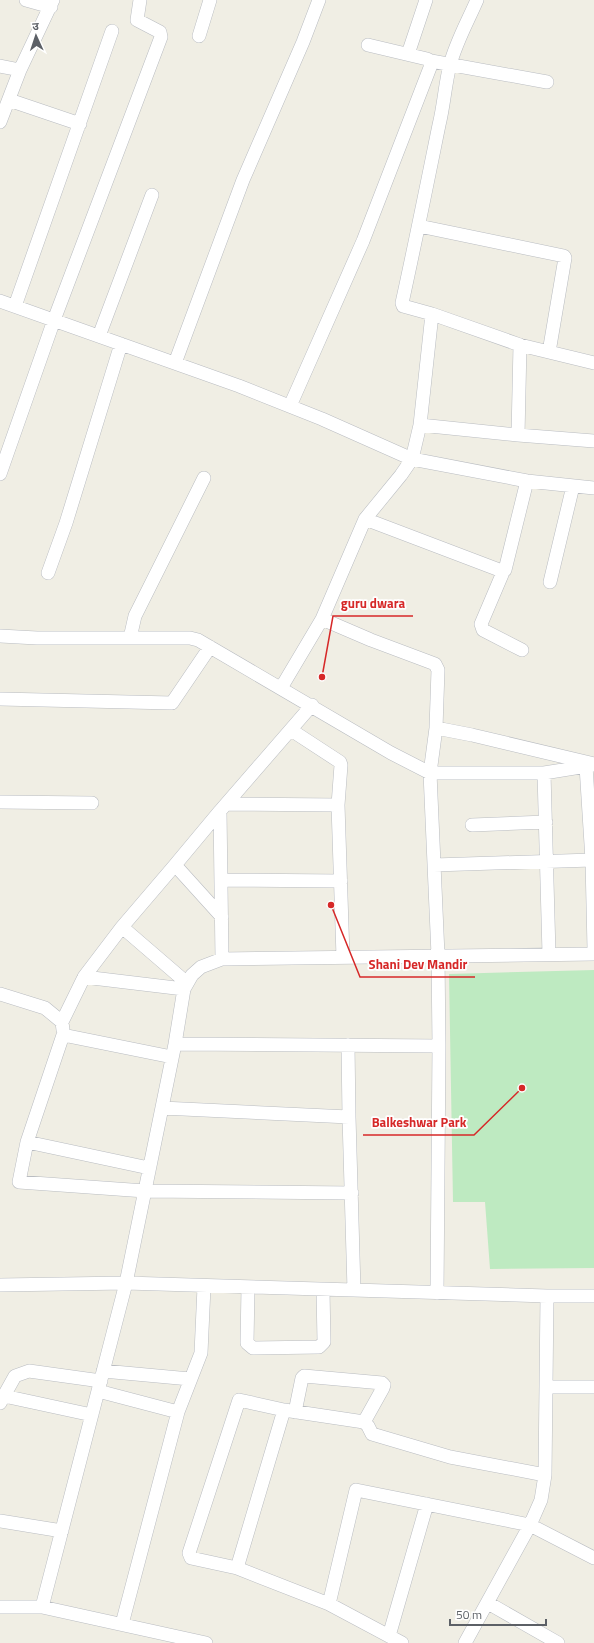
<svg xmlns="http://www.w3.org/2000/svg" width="594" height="1643" font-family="'Titillium Web','Noto Sans Devanagari',sans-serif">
<rect width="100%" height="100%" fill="#f0eee4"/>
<path fill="#beeac1" d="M594 970V1268L490 1269 485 1202H453L449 974Z"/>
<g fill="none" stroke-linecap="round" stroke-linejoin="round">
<defs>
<path id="minor" d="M26 0 51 7
M199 36 210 0
M408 54 426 0
M431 61 547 82
M0 66 20 70
M9 100 80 124
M0 122 20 70 53 0
M419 226 564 256 565 258 549 352
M0 301 239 386 322 419 412 459 420 425 518 435 594 441
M15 306 112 31
M432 314 403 306 402 303C415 244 427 184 439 125 444 105 445 84 450 65 456 42 468 21 477 0
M99 336 152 195
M175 363 243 180 303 42 319 0
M290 406 363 241 431 65V61L427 59 368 45
M420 425 432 314 520 345 594 363
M518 435 520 345
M0 474 54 320 161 37 160 32 137 20 140 0
M527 481 505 570 502 571 365 519 401 475 412 459 527 481 594 488
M504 570 481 624 483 630 522 650
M48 573 66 523 121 344
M550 582 573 486
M322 619 371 640 435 664 438 670 436 728
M0 636 37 638H190L198 640 391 753 430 773 438 955 439 1046 175 1044
M130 638 135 616 204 478
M281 688 322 619 365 519
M0 699 172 703 210 647
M594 764 472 735 436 728 430 773H544L594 765
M586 766 592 860 594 949
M544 773 549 954
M0 802 92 803
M227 804 338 805 341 765 340 762 291 730
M338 805 343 957
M220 811 175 865 222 917
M472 825 546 822
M175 865 122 927 187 983
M434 865 592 860
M221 880 341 881
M122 927 84 977 184 989
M222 959 220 811 312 705
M0 994 45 1008 62 1022
M63 1030 62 1022 84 977
M162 1108 349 1117 348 1045
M349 1117 354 1290
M27 1142 63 1035 172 1057
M149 1168 27 1142 19 1182 145 1191 352 1193
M0 1285 126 1283 547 1296H594
M248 1288 247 1343 253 1348 319 1347 324 1342 323 1290
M437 1293 439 1046
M103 1371 190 1379
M546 1387H594
M98 1391 178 1412
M4 1396 92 1415
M0 1403 15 1376 29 1371 101 1381
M284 1410 237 1568 329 1604
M295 1412 302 1378 304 1376 382 1383 384 1385 383 1388 364 1422
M0 1521 62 1531
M237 1568 191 1558 189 1553 239 1400 284 1410 364 1422 368 1426 372 1434 450 1457 545 1475
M488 1603 558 1643
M0 1607H42L206 1643
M42 1607 126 1283 175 1044 184 989 192 975 201 967 222 959 594 954
M122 1624 178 1412 201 1353 204 1287
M389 1636 427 1504
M402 1643 329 1604 356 1490 530 1525 594 1558
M465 1643 530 1525 541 1500 545 1475 547 1296"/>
</defs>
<use href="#minor" stroke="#b9bcc1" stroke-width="14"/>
<use href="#minor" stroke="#fff" stroke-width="13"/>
</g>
<path fill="none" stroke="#d62828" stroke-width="1.5" d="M322 677L333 616H413M331 905L360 977H475M522 1088L474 1135H363"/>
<g fill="#d62828" stroke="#fff" stroke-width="1.5">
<circle cx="322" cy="677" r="4"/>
<circle cx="331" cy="905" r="4"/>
<circle cx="522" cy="1088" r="4"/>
</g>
<g font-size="13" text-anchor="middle" font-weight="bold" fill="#d62828" stroke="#fff" stroke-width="3.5" stroke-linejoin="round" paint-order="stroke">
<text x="373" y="608">guru dwara</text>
<text x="418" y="969">Shani Dev Mandir</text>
<text x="419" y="1127">Balkeshwar Park</text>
</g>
<g transform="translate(36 36) rotate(357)" stroke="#ffffff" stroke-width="3" paint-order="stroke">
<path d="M0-3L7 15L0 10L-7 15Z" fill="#5c6066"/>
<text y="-6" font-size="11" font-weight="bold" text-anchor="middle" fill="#5c6066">उ</text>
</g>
<path d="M450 1619v6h96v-6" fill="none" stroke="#5c6066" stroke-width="2"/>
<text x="456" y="1619" font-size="12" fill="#5c6066" stroke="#ffffff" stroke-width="3" paint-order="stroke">50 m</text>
</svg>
